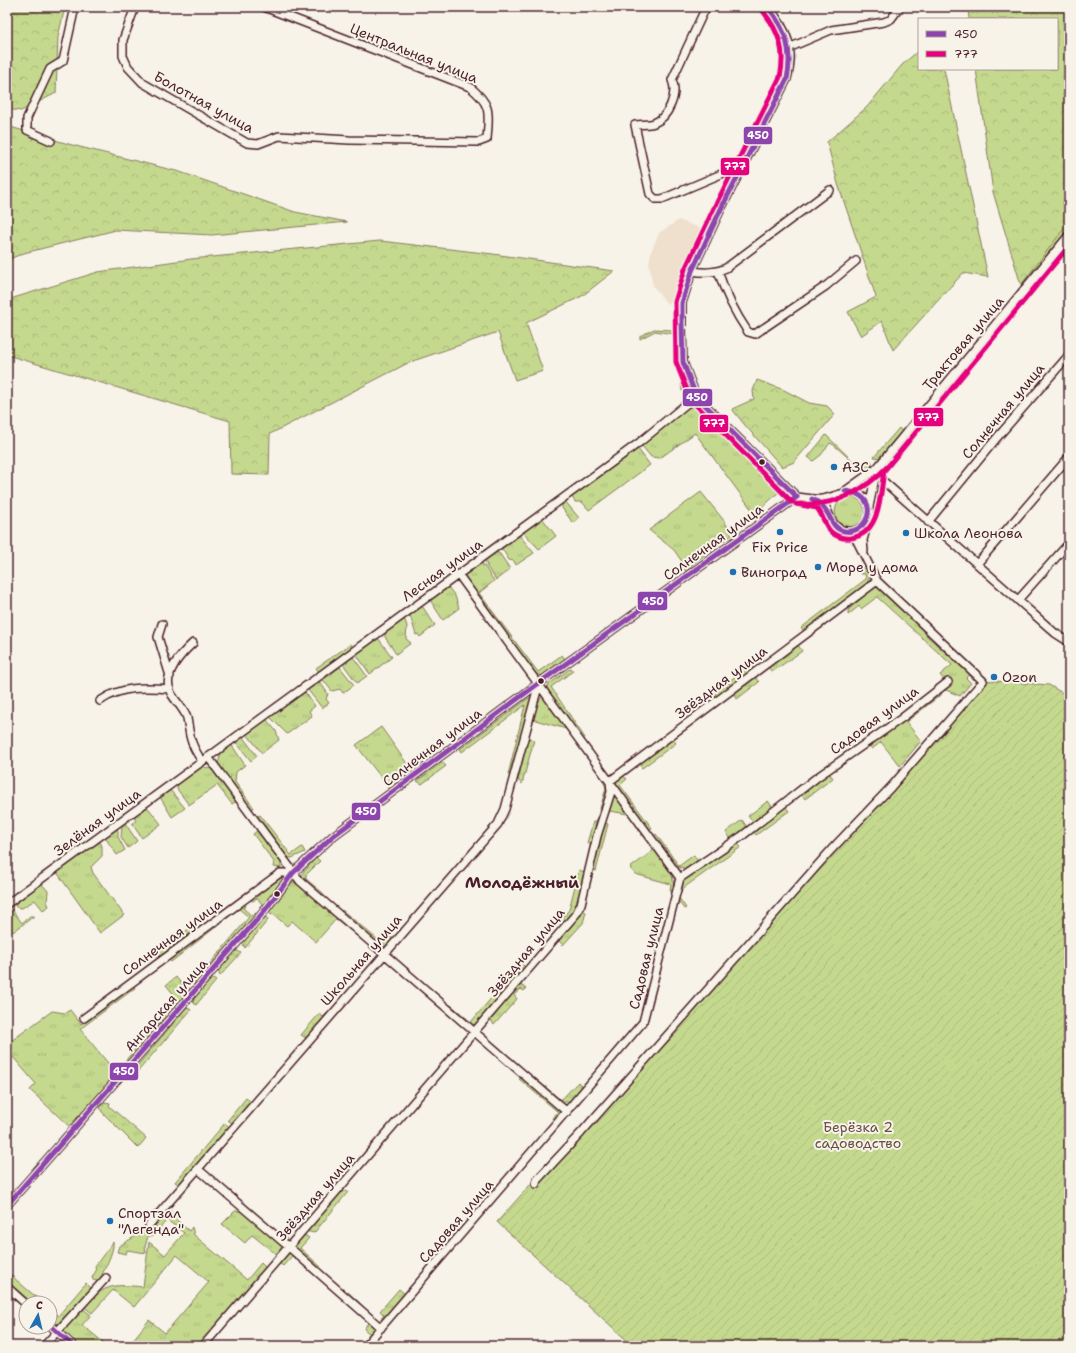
<svg xmlns="http://www.w3.org/2000/svg" width="1076" height="1353" font-family="'Shantell Sans',sans-serif">
<defs>
<pattern id="grass-tufts" width="24" height="20" patternUnits="userSpaceOnUse"><rect width="24" height="20" fill="#c4d98e"/><path d="M3 7l-1-3M5 7V3M7 7l1-3M15 17l-1-3M17 17v-4M19 17l1-3" fill="none" stroke="#aaba7b"/></pattern>
<pattern id="forest-crowns" width="20" height="18" patternUnits="userSpaceOnUse"><rect width="20" height="18" fill="#c4d98e"/><path d="M2 6a3 3 0 1 1 6 0M12 15a3 3 0 1 1 6 0" fill="none" stroke="#aaba7b"/></pattern>
<pattern id="garden-furrows" width="10" height="10" patternUnits="userSpaceOnUse"><rect width="10" height="10" fill="#c4d98e"/><path d="M-1 1l2-2M0 10L10 0M9 11l2-2" fill="none" stroke="#aaba7b"/></pattern>
</defs>
<rect width="100%" height="100%" fill="#f7f3e8"/>
<filter id="ink" filterUnits="userSpaceOnUse"><feTurbulence type="fractalNoise" baseFrequency=".025" numOctaves="2"/><feDisplacementMap in="SourceGraphic" scale="8" xChannelSelector="R" yChannelSelector="G"/><feConvolveMatrix kernelMatrix="1 2 1 2 8 2 1 2 1" color-interpolation-filters="sRGB"/></filter>
<g filter="url(#ink)">
<path fill="#efdfcd" d="M679 220 705 230 676 296 668 305 653 286 649 263 651 252 659 233Z"/>
<path fill="url(#grass-tufts)" stroke="#877c5c" d="M1069 219V234L1024 289 1021 285Z
M654 329 672 330 675 332 685 390 682 391 674 334 655 331 640 339V336Z
M694 406 701 408 781 490 755 514 695 433 660 458 651 457 642 446 685 409Z
M899 428 904 433 881 458 874 457Z
M826 435 859 467 866 465 870 460 872 462 871 470 865 473 834 445 830 443 821 455 813 461 808 457Z
M638 449 650 465 589 510 582 502H575L572 497Z
M701 492 725 522 732 535 693 564 686 572 684 567 685 566 674 550 649 530Z
M835 512a15 15 0 1 1 30 0a15 15 0 1 1-30 0Z
M565 501 579 518 573 523 562 508V504Z
M542 518 556 536 539 549 524 533 525 530Z
M519 535 534 553 516 565 514 561 509 560 501 547Z
M496 552 500 554 510 569 496 580 487 567 485 559Z
M479 563 483 564 494 581 479 593 538 672 562 655 565 659 543 676 536 674 465 578V573Z
M862 567 870 576 867 583 805 633 801 628 866 579 865 574H861L858 569Z
M448 587 455 596 459 608 443 620 430 600Z
M874 587H879L918 623 928 637 973 677V680L968 675 966 678 971 683 960 696 946 690 945 691 943 689 945 681 940 675 952 665 877 597 861 609 859 606 848 615V610Z
M422 606 435 625 420 637 418 634 416 635 410 615Z
M404 618 407 626 406 639 411 643 396 654 385 637V633Z
M378 638 392 657 370 674 356 654Z
M351 644 353 649 320 673 316 668Z
M798 645 802 651 772 672 768 667Z
M353 657 367 676 357 683 343 664Z
M753 663 757 668 717 698 714 693 726 684 728 687 730 685 728 682Z
M340 667 354 685 343 693 340 689 332 691 323 680Z
M571 668 573 671 551 687 585 738 582 739 547 688 548 685Z
M755 677 759 682 737 699 733 694Z
M320 682 328 694 326 699 329 703 322 708 308 690Z
M305 692 315 706 309 711 312 716 287 734 270 717Z
M940 692 942 694 906 722 921 741 900 766 881 742 872 749 868 745Z
M544 695 605 779 609 790 594 843H587L593 822H596L606 788 601 775 566 729 532 719 536 704Z
M530 697 531 700 512 774 508 775 525 705 462 752 460 749Z
M266 719 276 731 279 740 262 753 246 733Z
M381 727 410 768 421 760 422 762 418 765 420 767 388 790 387 785 356 745Z
M242 736 257 756 251 761 235 741Z
M528 738 534 740 522 784 518 780Z
M672 738 676 743 642 768 638 763Z
M231 744 245 765 236 772 235 782 254 808 250 810 218 764 221 752Z
M442 762 446 766 422 784 417 781Z
M199 767C217 764 228 789 237 801L232 804 217 785 189 805 177 789V784Z
M829 773 833 778 805 799 801 794Z
M622 775 627 779 620 785 652 828 648 830 616 785 617 780Z
M170 790 185 808 172 817 160 797Z
M616 795 641 829 638 832 639 829 628 814 609 811 613 797Z
M768 801 773 808 753 822 748 816Z
M785 806 789 811 756 835 753 831Z
M146 807 149 809 161 824 142 838 132 824 136 821 133 816Z
M260 815 291 855 302 847 305 852 292 858 286 857 255 818Z
M742 820 747 827 731 839 726 832Z
M125 823 137 841 128 848 121 837 122 826Z
M605 823 608 824 596 871 593 870Z
M116 828 118 830V837L125 850 117 855 104 836Z
M257 831 281 862V868L273 867 274 862 253 834Z
M644 833C656 850 677 869 673 891H670L671 884 635 874 630 868 654 850 643 835H640Z
M656 834 679 866 694 855 698 862 688 868 676 867 653 836Z
M99 840 102 846V856L91 867 93 873 124 915 100 933 56 871Z
M737 843 741 847 682 889 679 898 686 908 684 909 677 899 683 879Z
M316 858 320 861 306 875V879L323 893 321 895 300 876Z
M579 870 586 873C582 890 579 908 567 922L562 917 569 910Z
M281 878 284 880 261 909 259 907 262 904 257 898 253 901 249 900Z
M40 882 48 891 47 902 49 906 43 910 35 900 22 908 16 907 13 902Z
M292 882 296 883 376 951 336 919 316 942 292 921 287 926 273 914 271 915 269 912Z
M245 903 246 906 243 908 252 916 256 913V915L195 986 193 984 249 917 239 909 171 962 168 959Z
M9 906 22 923 30 916H34L13 932 7 923V907Z
M342 910 383 944 389 937 393 939 387 945 381 947 340 913Z
M581 910 586 912 583 923 563 945 558 940Z
M265 916 268 920 245 948 242 943Z
M193 926 195 932 160 956 156 952Z
M236 950 241 953 220 976 218 971Z
M521 963 525 967 507 989 503 984Z
M176 977 187 991 189 988 191 990 171 1013 167 1011 176 997 166 985Z
M212 978 216 981 196 1005 192 1001Z
M520 984 526 989 524 991 521 989 514 995 517 999 494 1025 491 1020Z
M133 985 135 988 80 1029 117 1074 71 1128 30 1090 36 1084 7 1050V1044L52 1011 65 1013 70 1010 81 1024Z
M499 989 504 995 476 1025H470L449 1007 451 1005 471 1022Z
M187 1007 191 1010 133 1077 131 1073Z
M327 1013 328 1014 306 1038 301 1035 319 1014 323 1017Z
M164 1015 166 1018 122 1069 120 1067Z
M522 1078 559 1108 560 1115 554 1121 552 1118 558 1112 519 1079Z
M535 1078 561 1100 578 1082 583 1087 572 1100 562 1103 532 1080Z
M246 1098 251 1102 233 1124 228 1120Z
M105 1102 110 1103 109 1106 146 1138 138 1148 102 1112 100 1107Z
M225 1123 229 1127 180 1186 175 1182Z
M342 1190 348 1192 314 1233 306 1231Z
M169 1209 172 1213 171 1215 189 1231 192 1227 194 1235 247 1280 261 1263 266 1268 199 1346H128L149 1320 165 1333 209 1282 177 1255 134 1307 113 1290 92 1313 83 1306C106 1284 113 1284 143 1287L149 1242 165 1255 184 1233 167 1220 159 1229 155 1226Z
M235 1211H243L281 1244 282 1251 277 1255 252 1235 245 1243 222 1224Z
M146 1230 150 1231 153 1236H148L145 1247 146 1253 127 1250 126 1254 117 1252 119 1246Z
M303 1234 309 1238 300 1248 321 1267 319 1269 294 1248Z
M113 1242C115 1251 103 1271 99 1282L93 1280 92 1277 96 1271 95 1266Z
M290 1252 374 1326 375 1328 370 1334 364 1329 369 1321 292 1256 283 1266 279 1263Z
M7 1272 43 1303H31L7 1282Z
M86 1283 92 1289 63 1320 57 1324 50 1321V1309L58 1316Z
M399 1289 406 1295 381 1323H379L345 1294 347 1291 379 1321 384 1315 380 1311Z
M82 1308 91 1315 82 1325 108 1346H77L62 1331Z"/>
<path fill="url(#forest-crowns)" stroke="#877c5c" d="M7 7H65L58 37 56 93 21 111 7 109Z
M968 7H1069V222L1021 285 993 192 976 69H1057V19H969Z
M919 50V69H944L988 277 963 273 893 350 882 321 861 336 848 312 876 297 838 184 827 142 867 107 902 65Z
M7 126 72 145 180 172 295 212 347 222 212 235 116 230 24 253 7 260Z
M380 241 493 254 614 271 582 296 526 323 543 371 515 380 498 332 410 362 270 434 269 475 231 474 230 421 7 355V300L98 272 191 259Z
M757 380 784 390 809 403 827 406 835 414 794 462 782 467 744 424 732 409 754 399 753 391Z"/>
<path fill="url(#garden-furrows)" stroke="#877c5c" d="M981 680 1049 685 1069 697V1346H633L497 1222Z"/>
<g fill="none" stroke-linecap="round" stroke-linejoin="round">
<defs>
<path id="minor" d="M135 7 123 40V56L128 67 143 83 247 143 258 144 279 136 349 140 479 142 487 139C489 113 492 105 470 87L264 7
M706 7 672 80C678 94 669 117 654 123 649 125 641 124 635 125L650 194 655 199H662L745 164
M768 7C788 30 795 49 787 79L720 211 692 271 682 303V325L683 362 696 396 797 497
M791 47 831 30 884 22 891 19 900 7
M51 141 27 130V118L50 69 63 61 75 7
M692 271C704 273 715 273 726 268L830 190
M718 271C725 293 735 313 748 332L755 334 826 286 856 261
M877 468 882 480 1055 633 1069 642
M845 491 877 468 1069 235
M797 497C805 498 814 500 822 499 838 497 859 481 868 504 870 510 870 516 866 522 859 534 841 534 833 523 829 518 829 511 825 506 821 502 817 501 812 499
M869 507 877 468
M928 522 995 440 1069 355
M864 551 863 540 868 522
M977 564 1069 457
M458 574 680 878
M1018 600 1069 543
M162 624 158 637 170 676
M193 643C181 654 160 676 172 695 177 703 184 709 187 718 188 724 189 730 190 736 192 745 197 754 202 761
M100 701C121 686 145 687 170 689
M208 757 300 881 567 1112
M7 904 640 442 696 396
M84 1018 280 873H293
M199 1170 289 1247 381 1328
M536 1184 537 1180 581 1133 831 850 891 787 983 681 877 581 857 541 854 537 842 531
M7 1205 262 914 293 873 333 836 539 683 797 497
M149 1225 498 824 505 809 539 683
M7 1287 26 1304
M50 1325 73 1346
M44 1346 106 1278
M203 1346 576 914 581 904 597 836 611 792 610 781 877 581
M365 1346 643 1022 680 878 742 836 816 778 902 718 948 682"/>
</defs>
<use href="#minor" stroke="#4a1f2b" stroke-width="10"/>
<use href="#minor" stroke="#f7f3e8" stroke-width="7"/>
<defs>
<path id="bus-1" d="M768 7C786 30 793 50 787 79L720 211 692 271 682 303V325L683 362 696 396 797 497
M812 499C817 501 821 504 824 508 831 516 832 529 844 531 866 535 879 504 857 494 854 492 849 492 845 491
M7 1205 262 914 293 873 333 836 539 683 797 497
M50 1325 73 1346"/>
<path id="bus-2" d="M763 11C779 32 786 50 780 77L714 208 685 269 675 302 676 362 691 400 792 502
M796 504 817 508C823 515 824 525 831 532 837 537 844 539 851 538 881 534 880 494 884 471L1069 246
M800 504C836 507 864 491 888 466"/>
</defs>
<use href="#bus-1" stroke="#f7f3e8" stroke-width="8"/>
<use href="#bus-2" stroke="#f7f3e8" stroke-width="8"/>
<use href="#bus-1" stroke="#8e44ad" stroke-width="5"/>
<use href="#bus-2" stroke="#e5007d" stroke-width="5"/>
</g>
</g>
<g fill="#4a1f2b" stroke="#f7f3e8" stroke-width="1.5">
<circle cx="762" cy="462" r="3.5"/>
<circle cx="541" cy="681" r="3.5"/>
<circle cx="277" cy="894" r="3.5"/>
</g>
<g fill="#1f6fb2" stroke="#f7f3e8" stroke-width="1.5">
<circle cx="834" cy="467" r="4"/>
<circle cx="780" cy="532" r="4"/>
<circle cx="906" cy="533" r="4"/>
<circle cx="818" cy="567" r="4"/>
<circle cx="733" cy="572" r="4"/>
<circle cx="994" cy="677" r="4"/>
<circle cx="110" cy="1221" r="4"/>
</g>
<g text-anchor="middle" dominant-baseline="central" stroke-width="4" stroke-linejoin="round" paint-order="stroke">
<g font-size="14" fill="#4a1f2b" stroke="#f7f3e8">
<text transform="translate(414 53) rotate(22)">Центральная улица</text>
<text transform="translate(204 102) rotate(29)">Болотная улица</text>
<text transform="translate(963 343) rotate(-50)">Трактовая улица</text>
<text transform="translate(1003 411) rotate(-50)">Солнечная улица</text>
<text transform="translate(713 542) rotate(-36)">Солнечная улица</text>
<text transform="translate(442 570) rotate(-36)">Лесная улица</text>
<text transform="translate(721 682) rotate(-37)">Звёздная улица</text>
<text transform="translate(874 720) rotate(-36)">Садовая улица</text>
<text transform="translate(432 747) rotate(-37)">Солнечная улица</text>
<text transform="translate(97 822) rotate(-36)">Зелёная улица</text>
<text transform="translate(172 937) rotate(-36)">Солнечная улица</text>
<text transform="translate(526 952) rotate(-50)">Звёздная улица</text>
<text transform="translate(646 958) rotate(-76)">Садовая улица</text>
<text transform="translate(361 960) rotate(-49)">Школьная улица</text>
<text transform="translate(166 1005) rotate(-49)">Ангарская улица</text>
<text transform="translate(315 1197) rotate(-49)">Звёздная улица</text>
<text transform="translate(456 1221) rotate(-49)">Садовая улица</text>
</g>
<g font-size="14" fill="#4a1f2b" stroke="#f7f3e8" text-anchor="start">
<text x="842" y="467">АЗС</text>
<text x="914" y="533">Школа Леонова</text>
<text x="780" y="547" text-anchor="middle">Fix Price</text>
<text x="826" y="567">Море у дома</text>
<text x="741" y="572">Виноград</text>
<text x="1002" y="677">Ozon</text>
<text x="118" y="1213">Спортзал<tspan x="118" dy="16">"Легенда"</tspan></text>
</g>
<g font-size="14" fill="#684e44" stroke="#f7f3e8">
<text x="858" y="1127">Берёзка 2<tspan x="858" dy="16">садоводство</tspan></text>
</g>
<g font-size="16" font-weight="bold" fill="#4a1f2b" stroke="#f7f3e8">
<text x="522" y="882">Молодёжный</text>
</g>
</g>
<g stroke="#f7f3e8" stroke-width="1.5">
<rect x="743" y="126" width="30" height="19" rx="4" fill="#8e44ad"/>
<rect x="720" y="157" width="30" height="19" rx="4" fill="#e5007d"/>
<rect x="682" y="388" width="31" height="19" rx="4" fill="#8e44ad"/>
<rect x="913" y="407" width="31" height="20" rx="4" fill="#e5007d"/>
<rect x="699" y="414" width="30" height="19" rx="4" fill="#e5007d"/>
<rect x="637" y="591" width="31" height="20" rx="4" fill="#8e44ad"/>
<rect x="351" y="802" width="30" height="19" rx="4" fill="#8e44ad"/>
<rect x="109" y="1062" width="30" height="19" rx="4" fill="#8e44ad"/>
</g>
<g font-size="11" text-anchor="middle" font-weight="bold" fill="#fff">
<text x="758" y="139">450</text>
<text x="735" y="170">777</text>
<text x="697" y="401">450</text>
<text x="928" y="421">777</text>
<text x="714" y="427">777</text>
<text x="653" y="605">450</text>
<text x="366" y="815">450</text>
<text x="124" y="1075">450</text>
</g>
<rect width="1076" height="1353" fill="none" stroke="#f7f3e8" stroke-width="24"/>
<rect x="12" y="12" width="1052" height="1329" fill="none" stroke="#4a1f2b" stroke-width="1.5" filter="url(#ink)"/>
<rect x="918" y="18" width="140" height="52" fill="#f7f3e8" stroke="#b29e9c"/>
<rect x="926" y="31" width="20" height="6" fill="#8e44ad" stroke="#b29e9c"/>
<text x="954" y="38" font-size="12" fill="#4a1f2b">450</text>
<rect x="926" y="51" width="20" height="6" fill="#e5007d" stroke="#b29e9c"/>
<text x="954" y="58" font-size="12" fill="#4a1f2b">777</text>
<g transform="translate(38 1315) rotate(8)"><circle r="19" fill="#f7f3e8" stroke="#b29e9c"/>
<path d="M0-3L7 15L0 10L-7 15Z" fill="#1f6fb2"/>
<text y="-6" font-size="11" font-weight="bold" text-anchor="middle" fill="#4a1f2b">С</text>
</g>
</svg>
